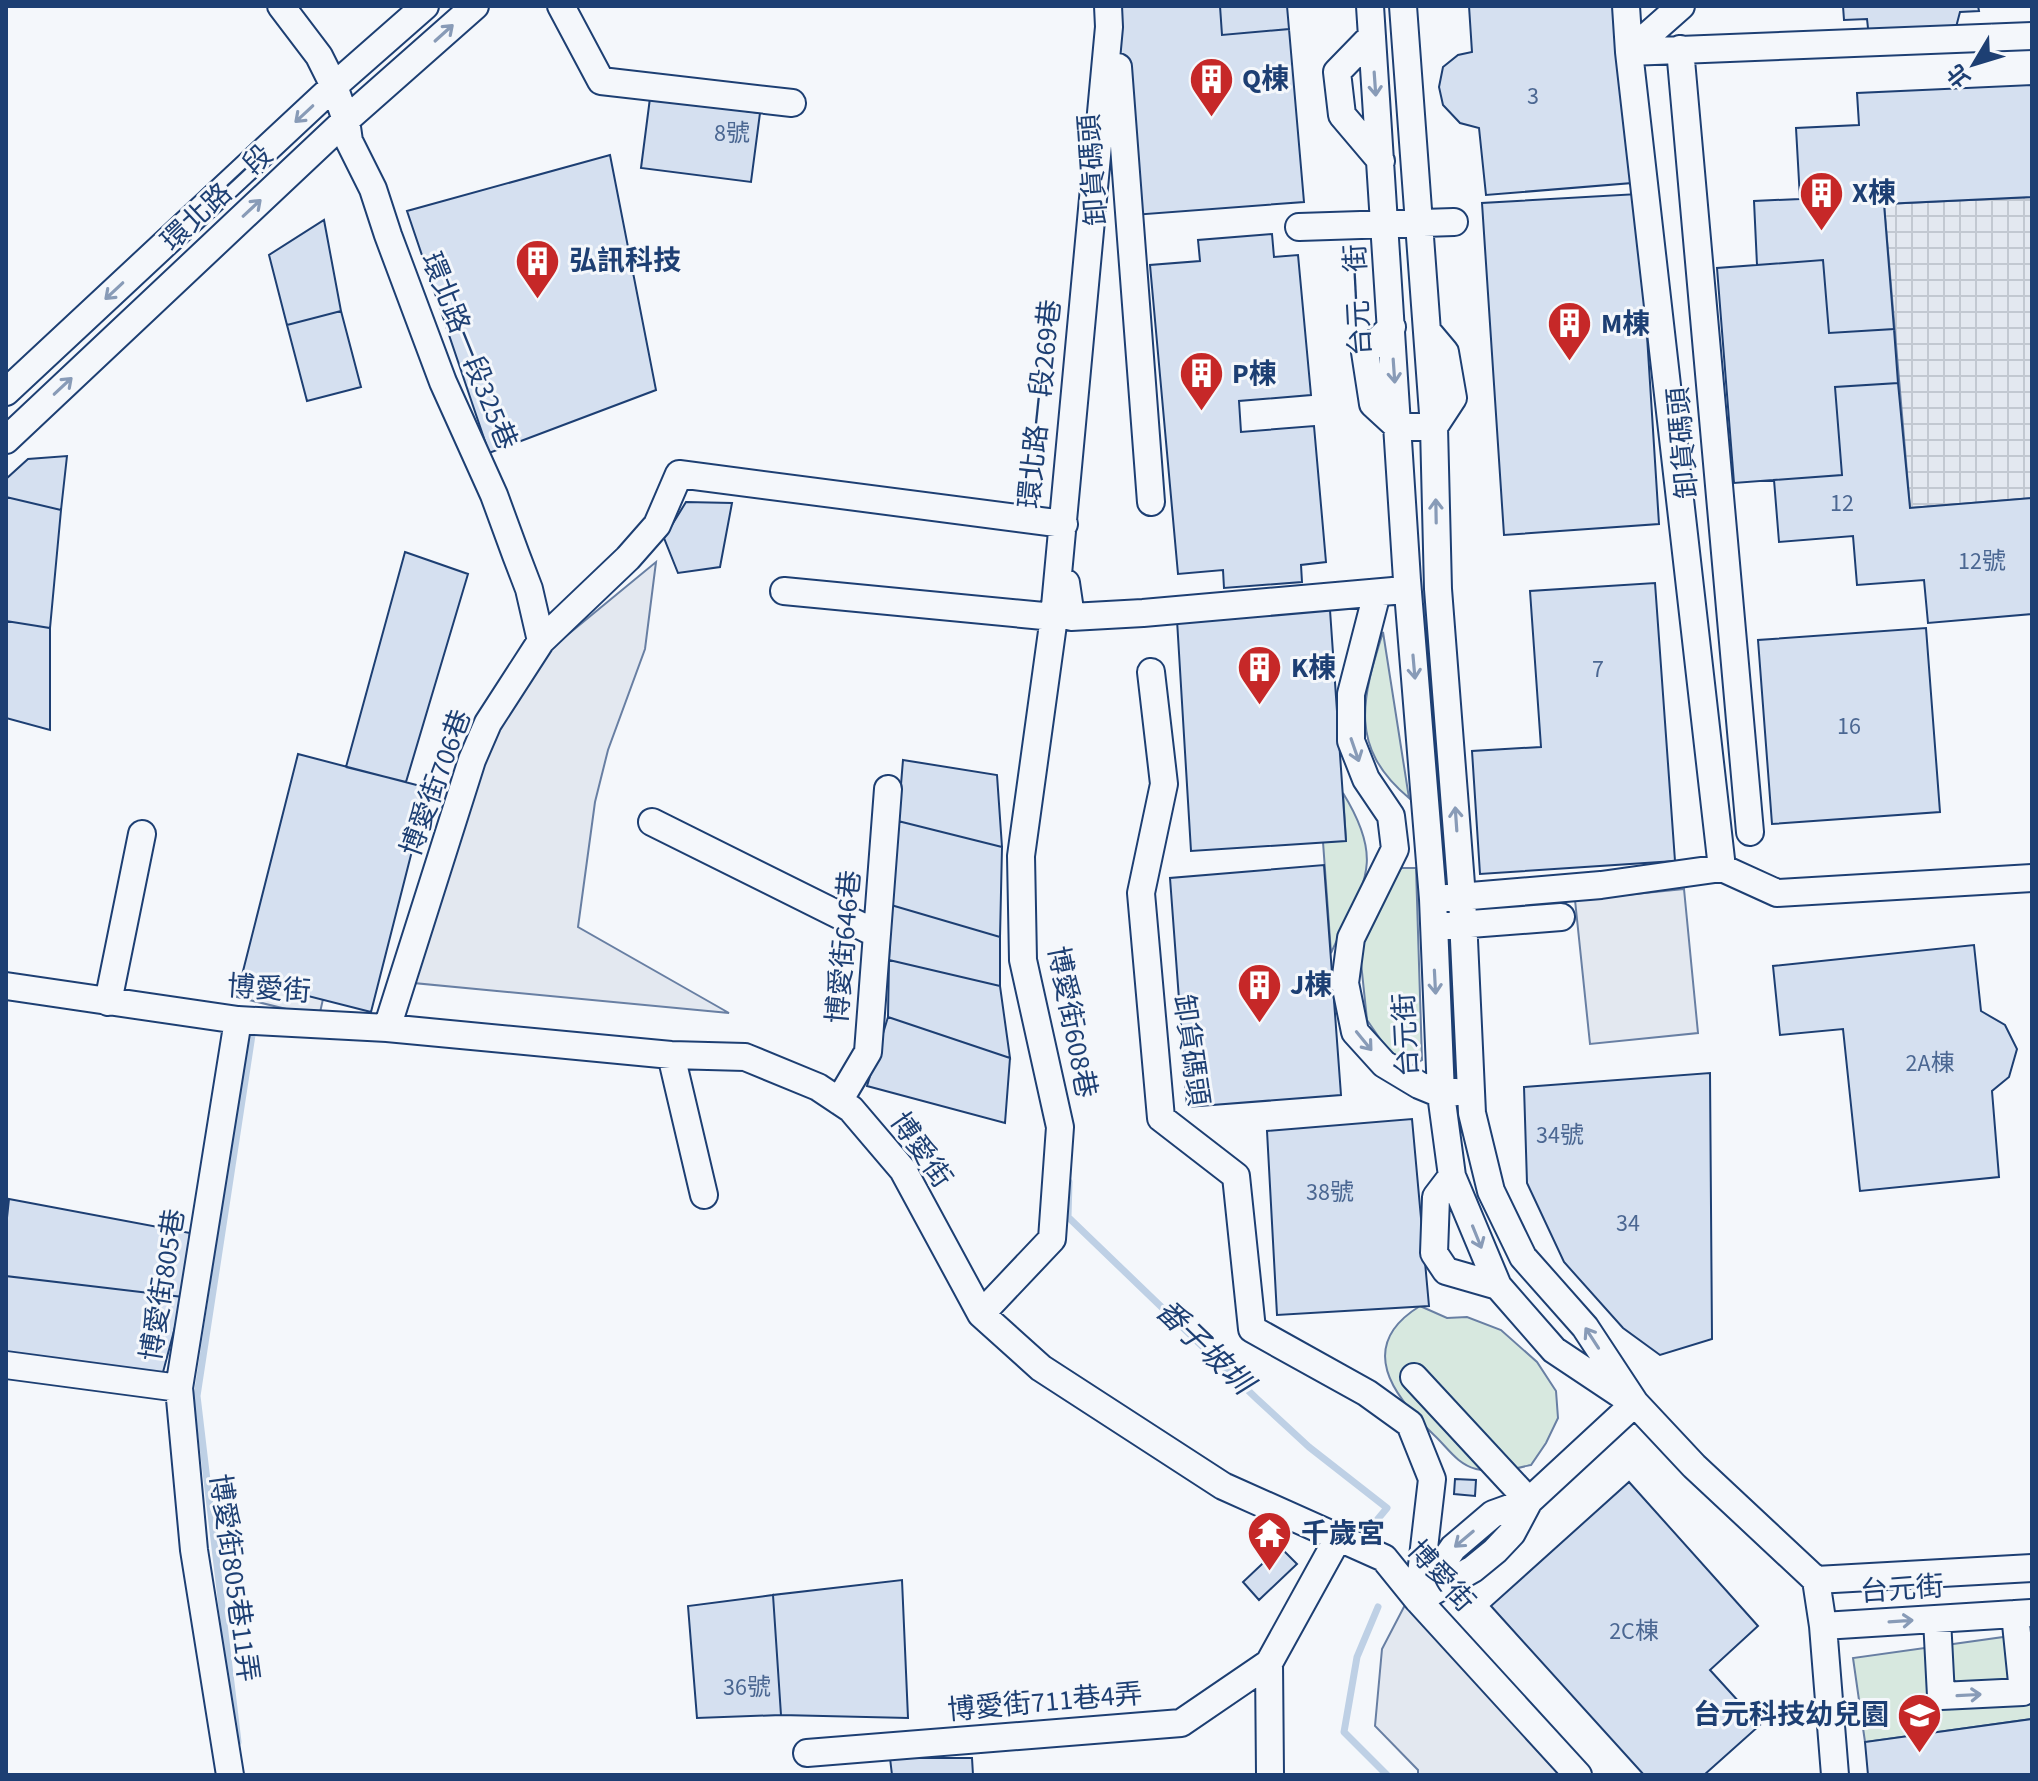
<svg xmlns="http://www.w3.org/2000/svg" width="2038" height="1781" font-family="'Source Sans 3','Noto Sans TC',sans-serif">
<defs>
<pattern id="plaza-grid" width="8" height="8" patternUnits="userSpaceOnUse" patternTransform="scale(2)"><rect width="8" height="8" fill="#e3e8f0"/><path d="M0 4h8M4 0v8" fill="none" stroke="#c2c8d1"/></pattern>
</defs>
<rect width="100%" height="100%" fill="#f4f7fb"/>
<path fill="#d7e8df" stroke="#687fa3" stroke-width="2" d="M1383 632 1409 798C1348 747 1362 699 1383 632Z
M1343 793C1388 866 1361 885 1331 953L1323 842 1346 840Z
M1401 868H1416L1422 1060 1412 1066 1387 1049 1367 1020 1360 953 1372 922Z
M1420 1306 1447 1318 1467 1317 1501 1330 1537 1362 1556 1391 1558 1418 1546 1443 1531 1465C1513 1469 1494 1474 1476 1469 1457 1464 1448 1448 1434 1435 1393 1396 1355 1346 1420 1306Z
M2032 1633V1719L1865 1742 1853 1658Z"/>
<path fill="#e3e8f0" stroke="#687fa3" stroke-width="2" d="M656 562 645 649 608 750 595 802 578 927 729 1013 414 983 497 722 554 646Z
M1684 889 1698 1033 1590 1044 1575 900Z
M241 979 323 999 319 1017 237 997Z
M1406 1603 1562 1775H1418V1770L1375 1726 1382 1649Z"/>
<path fill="url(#plaza-grid)" stroke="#687fa3" stroke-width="2" d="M2032 197V498L1910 508 1884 204Z"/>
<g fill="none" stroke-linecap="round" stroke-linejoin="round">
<path stroke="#bed0e5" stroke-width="7" d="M1069 1182 1068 1217 1257 1399 1309 1447 1387 1508 1363 1537
M1378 1607 1357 1657 1344 1732 1387 1775
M238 1742 197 1396 252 1035"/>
</g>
<path fill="#d5e0f0" stroke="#1d3f73" stroke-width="2" d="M1116 6H1220L1222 35 1289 29 1304 202 1133 215Z
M1220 6H1287L1289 29 1222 35Z
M1469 6H1616L1632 183 1486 195 1479 128 1460 123 1443 105 1439 87 1443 67 1458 55 1472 52Z
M1843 6H1978L1979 11 1960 12 1955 31 1869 37 1867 19 1844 20Z
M2032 85V197L1884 204 1894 329 1829 333 1823 260 1757 265 1754 201 1800 199 1796 128 1859 125 1857 93Z
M650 98 760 113 751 182 641 168Z
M610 155 656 390 489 453 407 211Z
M1638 194 1659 524 1504 535 1482 203Z
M324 220 341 311 287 325 269 255Z
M1272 234 1274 257 1298 255 1311 395 1239 401 1241 432 1314 426 1326 562 1301 565 1302 582 1224 588 1223 570 1178 574 1150 265 1200 261 1198 240Z
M1823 260 1829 333 1894 329 1898 383 1835 387 1842 475 1734 483 1717 268Z
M341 311 361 387 307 401 287 325Z
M1898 383 1910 508 2032 498V614L1928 623 1924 580 1857 585 1853 536 1779 542 1774 480 1842 475 1835 387Z
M67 456 61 510 6 497V479L28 459Z
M6 497 61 510 50 628 6 621Z
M686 502 732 503 720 567 678 573 664 538Z
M405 552 468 574 406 782 346 767Z
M1655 583 1675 861 1480 874 1472 751 1541 747 1530 591Z
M1330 610 1346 841 1191 851 1177 620Z
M6 621 50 628V730L6 718Z
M1926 628 1940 812 1772 824 1758 640Z
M298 754 428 788 371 1012 241 979Z
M903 760 997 775 1002 847 898 821Z
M898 821 1002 847 1000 937 891 905Z
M1324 865 1341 1095 1187 1107 1170 878Z
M891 905 1000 937V986L889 960Z
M1974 945 1981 1011 2005 1025 2017 1049 2009 1077 1992 1091 1999 1177 1860 1191 1843 1029 1780 1035 1773 966Z
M889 960 1000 986 1010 1058 888 1017Z
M888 1017 1010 1058 1005 1123 867 1086Z
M1710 1073 1712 1339 1660 1355 1623 1328 1564 1262 1527 1183 1524 1087Z
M1412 1119 1429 1306 1277 1315 1267 1131Z
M9 1199 190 1233 183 1297 6 1276V1227Z
M6 1276 183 1297 162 1376 6 1355Z
M1455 1479 1476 1480 1475 1496 1454 1494Z
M1629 1482 1758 1626 1710 1670 1760 1725 1704 1775H1644L1491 1606Z
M1280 1547 1297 1564 1259 1600 1243 1582Z
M902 1580 908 1718 781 1715 773 1595Z
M773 1595 781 1715 697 1718 688 1606Z
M2032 1719V1775H1868L1865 1742Z
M890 1758H972L973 1775H892Z"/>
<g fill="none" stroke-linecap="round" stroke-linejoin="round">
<defs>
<path id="minor" d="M281 6 319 56 334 86 346 120 349 141 373 189 388 235 443 382 494 495 516 555 529 589 541 641
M561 6 601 81 792 103
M1370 6 1407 580 1433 899 1441 1094 1452 1176 1498 1286 1554 1350 1626 1398
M1403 6 1434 427 1438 589 1462 897 1472 1113 1491 1191 1523 1257 1585 1327 1635 1403 1694 1466 1816 1580 1823 1626 1835 1775
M1626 6 1629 52 1722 868
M1372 36 1337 72 1342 115 1381 161
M1680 49 1750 832
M1629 52 2032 36
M1629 52 1681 6
M1118 67 1151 502
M1299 227 1454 222
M1392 327 1365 352 1373 404 1398 427H1434L1453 398 1445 352 1429 333
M6 392 334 86 425 6
M6 440 346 120 475 6
M1066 583 1071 617 1143 613 1393 591
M784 591 1054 617
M1377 593 1351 694V741L1366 779 1391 816 1395 849 1351 938 1345 983 1355 1032 1384 1064 1419 1085 1441 1094 1456 1092
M1151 672 1164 784 1141 893 1161 1118 1236 1176 1252 1329 1367 1393 1410 1424 1432 1479 1418 1600
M652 822 877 934
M1447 898 1601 885 1722 868 1777 893 2032 878
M1444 926 1561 917
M6 986 238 1020 387 1028 671 1055 745 1057 818 1087 851 1109 903 1170 981 1314 1041 1368 1223 1486 1384 1558 1418 1600 1578 1775
M108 1002 142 834
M387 1028 472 760 488 723 541 641 628 558 657 525 679 474 1064 524
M671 1055 704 1195
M839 1101 868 1052 888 789
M1452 1176 1436 1197 1434 1253 1446 1271 1498 1286
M981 1314 1052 1239 1060 1127 1023 960 1021 856 1054 617 1109 27 1108 6
M6 1365 179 1388
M1414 1377 1529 1501
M1816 1580 2032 1568
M1422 1593 1453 1548 1493 1514 1529 1501
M1418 1600 1473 1569 1495 1551 1512 1533 1529 1501 1635 1403
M1937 1619 1941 1696 2023 1692 2015 1614
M1823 1626 2031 1613
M807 1753 1181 1723 1269 1663
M230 1775 194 1550 179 1388 238 1020
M1270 1775 1269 1663 1338 1538"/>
</defs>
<use href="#minor" stroke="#1d3f73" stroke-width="30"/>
<use href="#minor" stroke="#f4f7fb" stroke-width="26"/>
</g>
<defs><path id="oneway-shaft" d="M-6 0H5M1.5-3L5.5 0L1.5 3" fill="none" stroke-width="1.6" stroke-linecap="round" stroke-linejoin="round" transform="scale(2)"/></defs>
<g stroke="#889bb7">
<use href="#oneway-shaft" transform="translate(444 33) rotate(-42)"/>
<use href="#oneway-shaft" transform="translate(1375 84) rotate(86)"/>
<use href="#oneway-shaft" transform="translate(304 114) rotate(137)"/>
<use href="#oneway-shaft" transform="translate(252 208) rotate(-43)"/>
<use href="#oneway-shaft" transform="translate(114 291) rotate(137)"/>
<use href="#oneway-shaft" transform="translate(1394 371) rotate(86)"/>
<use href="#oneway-shaft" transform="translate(63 386) rotate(-43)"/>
<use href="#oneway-shaft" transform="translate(1436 511) rotate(-91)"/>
<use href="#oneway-shaft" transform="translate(1414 667) rotate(85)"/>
<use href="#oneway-shaft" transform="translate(1355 750) rotate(71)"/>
<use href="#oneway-shaft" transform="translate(1456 819) rotate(-94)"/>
<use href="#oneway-shaft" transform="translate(1435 982) rotate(87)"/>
<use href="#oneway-shaft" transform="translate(1364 1041) rotate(51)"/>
<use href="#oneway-shaft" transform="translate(1477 1237) rotate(68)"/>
<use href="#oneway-shaft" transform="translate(1592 1338) rotate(-123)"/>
<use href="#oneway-shaft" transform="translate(1464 1539) rotate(140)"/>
<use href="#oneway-shaft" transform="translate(1901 1621) rotate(-4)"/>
<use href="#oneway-shaft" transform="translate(1969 1695) rotate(-3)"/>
</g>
<defs>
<symbol id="building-pin" viewBox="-11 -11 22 30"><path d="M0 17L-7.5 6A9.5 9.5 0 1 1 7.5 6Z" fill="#c62828" stroke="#f4f7fb"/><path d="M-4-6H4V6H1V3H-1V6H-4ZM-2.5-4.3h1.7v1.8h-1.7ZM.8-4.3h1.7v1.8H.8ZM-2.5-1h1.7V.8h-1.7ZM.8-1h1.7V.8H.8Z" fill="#fff"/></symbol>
<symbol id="temple-pin" viewBox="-11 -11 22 30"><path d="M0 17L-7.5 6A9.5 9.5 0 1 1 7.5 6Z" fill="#c62828" stroke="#f4f7fb"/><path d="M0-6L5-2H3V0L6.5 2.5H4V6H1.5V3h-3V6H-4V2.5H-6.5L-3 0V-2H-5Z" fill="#fff"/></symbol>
<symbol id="school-pin" viewBox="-11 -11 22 30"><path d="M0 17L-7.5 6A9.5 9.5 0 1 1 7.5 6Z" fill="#c62828" stroke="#f4f7fb"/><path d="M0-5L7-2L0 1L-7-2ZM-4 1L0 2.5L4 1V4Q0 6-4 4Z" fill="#fff"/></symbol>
</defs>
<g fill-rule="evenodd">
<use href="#building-pin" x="1186" y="54" width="51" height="69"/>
<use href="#building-pin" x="1796" y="168" width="51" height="69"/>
<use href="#building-pin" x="512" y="236" width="51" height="69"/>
<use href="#building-pin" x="1544" y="298" width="51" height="69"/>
<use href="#building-pin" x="1176" y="348" width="51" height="69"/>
<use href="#building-pin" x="1234" y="642" width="51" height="69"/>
<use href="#building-pin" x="1234" y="960" width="51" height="69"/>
<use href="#temple-pin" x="1244" y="1508" width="51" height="69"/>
<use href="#school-pin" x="1894" y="1690" width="51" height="69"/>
</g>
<g text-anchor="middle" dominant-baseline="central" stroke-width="6" stroke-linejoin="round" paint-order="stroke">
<g font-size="24" fill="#4b6792">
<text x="1533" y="96">3</text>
<text x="732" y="133">8號</text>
<text x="1842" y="503">12</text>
<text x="1982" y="561">12號</text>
<text x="1598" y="669">7</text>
<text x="1849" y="726">16</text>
<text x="1930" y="1063">2A棟</text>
<text x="1560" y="1135">34號</text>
<text x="1330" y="1192">38號</text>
<text x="1628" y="1223">34</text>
<text x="1634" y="1631">2C棟</text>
<text x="747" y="1687">36號</text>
</g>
<g font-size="28" font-weight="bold" fill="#1d3f73" stroke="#f4f7fb" text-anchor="start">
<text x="1242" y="79">Q棟</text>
<text x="1852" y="193">X棟</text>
<text x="569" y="261">弘訊科技</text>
<text x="1601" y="324">M棟</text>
<text x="1232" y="374">P棟</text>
<text x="1291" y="668">K棟</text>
<text x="1290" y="985">J棟</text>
<text x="1301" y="1534">千歲宮</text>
<text x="1889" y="1715" text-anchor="end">台元科技幼兒園</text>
</g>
<g font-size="28" fill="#1d3f73" stroke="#f4f7fb">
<text transform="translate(1093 170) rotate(-94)">卸貨碼頭</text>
<text transform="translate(217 198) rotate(-43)">環北路一段</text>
<text transform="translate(1358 300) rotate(-93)">台元一街</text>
<text transform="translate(469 351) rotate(68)">環北路一段325巷</text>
<text transform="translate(1040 404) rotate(-84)">環北路一段269巷</text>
<text transform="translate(1683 443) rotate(-95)">卸貨碼頭</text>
<text transform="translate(436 783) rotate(-70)">博愛街706巷</text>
<text transform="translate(844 947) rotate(-85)">博愛街646巷</text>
<text transform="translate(269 989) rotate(4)">博愛街</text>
<text transform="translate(1072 1022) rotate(79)">博愛街608巷</text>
<text transform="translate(1406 1035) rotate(-93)">台元街</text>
<text transform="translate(1191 1050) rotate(82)">卸貨碼頭</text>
<text transform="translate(921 1150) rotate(55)">博愛街</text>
<text transform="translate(163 1285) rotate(-81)">博愛街805巷</text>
<text transform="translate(1441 1576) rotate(48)">博愛街</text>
<text transform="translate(234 1578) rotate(82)">博愛街805巷11弄</text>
<text transform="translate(1902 1589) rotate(-4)">台元街</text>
<text transform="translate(1045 1702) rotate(-5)">博愛街711巷4弄</text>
</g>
<g font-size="30" font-style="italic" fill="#1d3f73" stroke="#f4f7fb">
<text transform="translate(1204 1347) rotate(44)">番子坡圳</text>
</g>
</g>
<rect width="2038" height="1781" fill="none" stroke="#1d3f73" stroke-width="16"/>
<g transform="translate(1974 64) rotate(232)" stroke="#f4f7fb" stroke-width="6" paint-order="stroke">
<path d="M0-6L14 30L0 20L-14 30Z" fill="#1d3f73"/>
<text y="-12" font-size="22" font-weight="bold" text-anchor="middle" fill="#1d3f73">北</text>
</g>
</svg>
